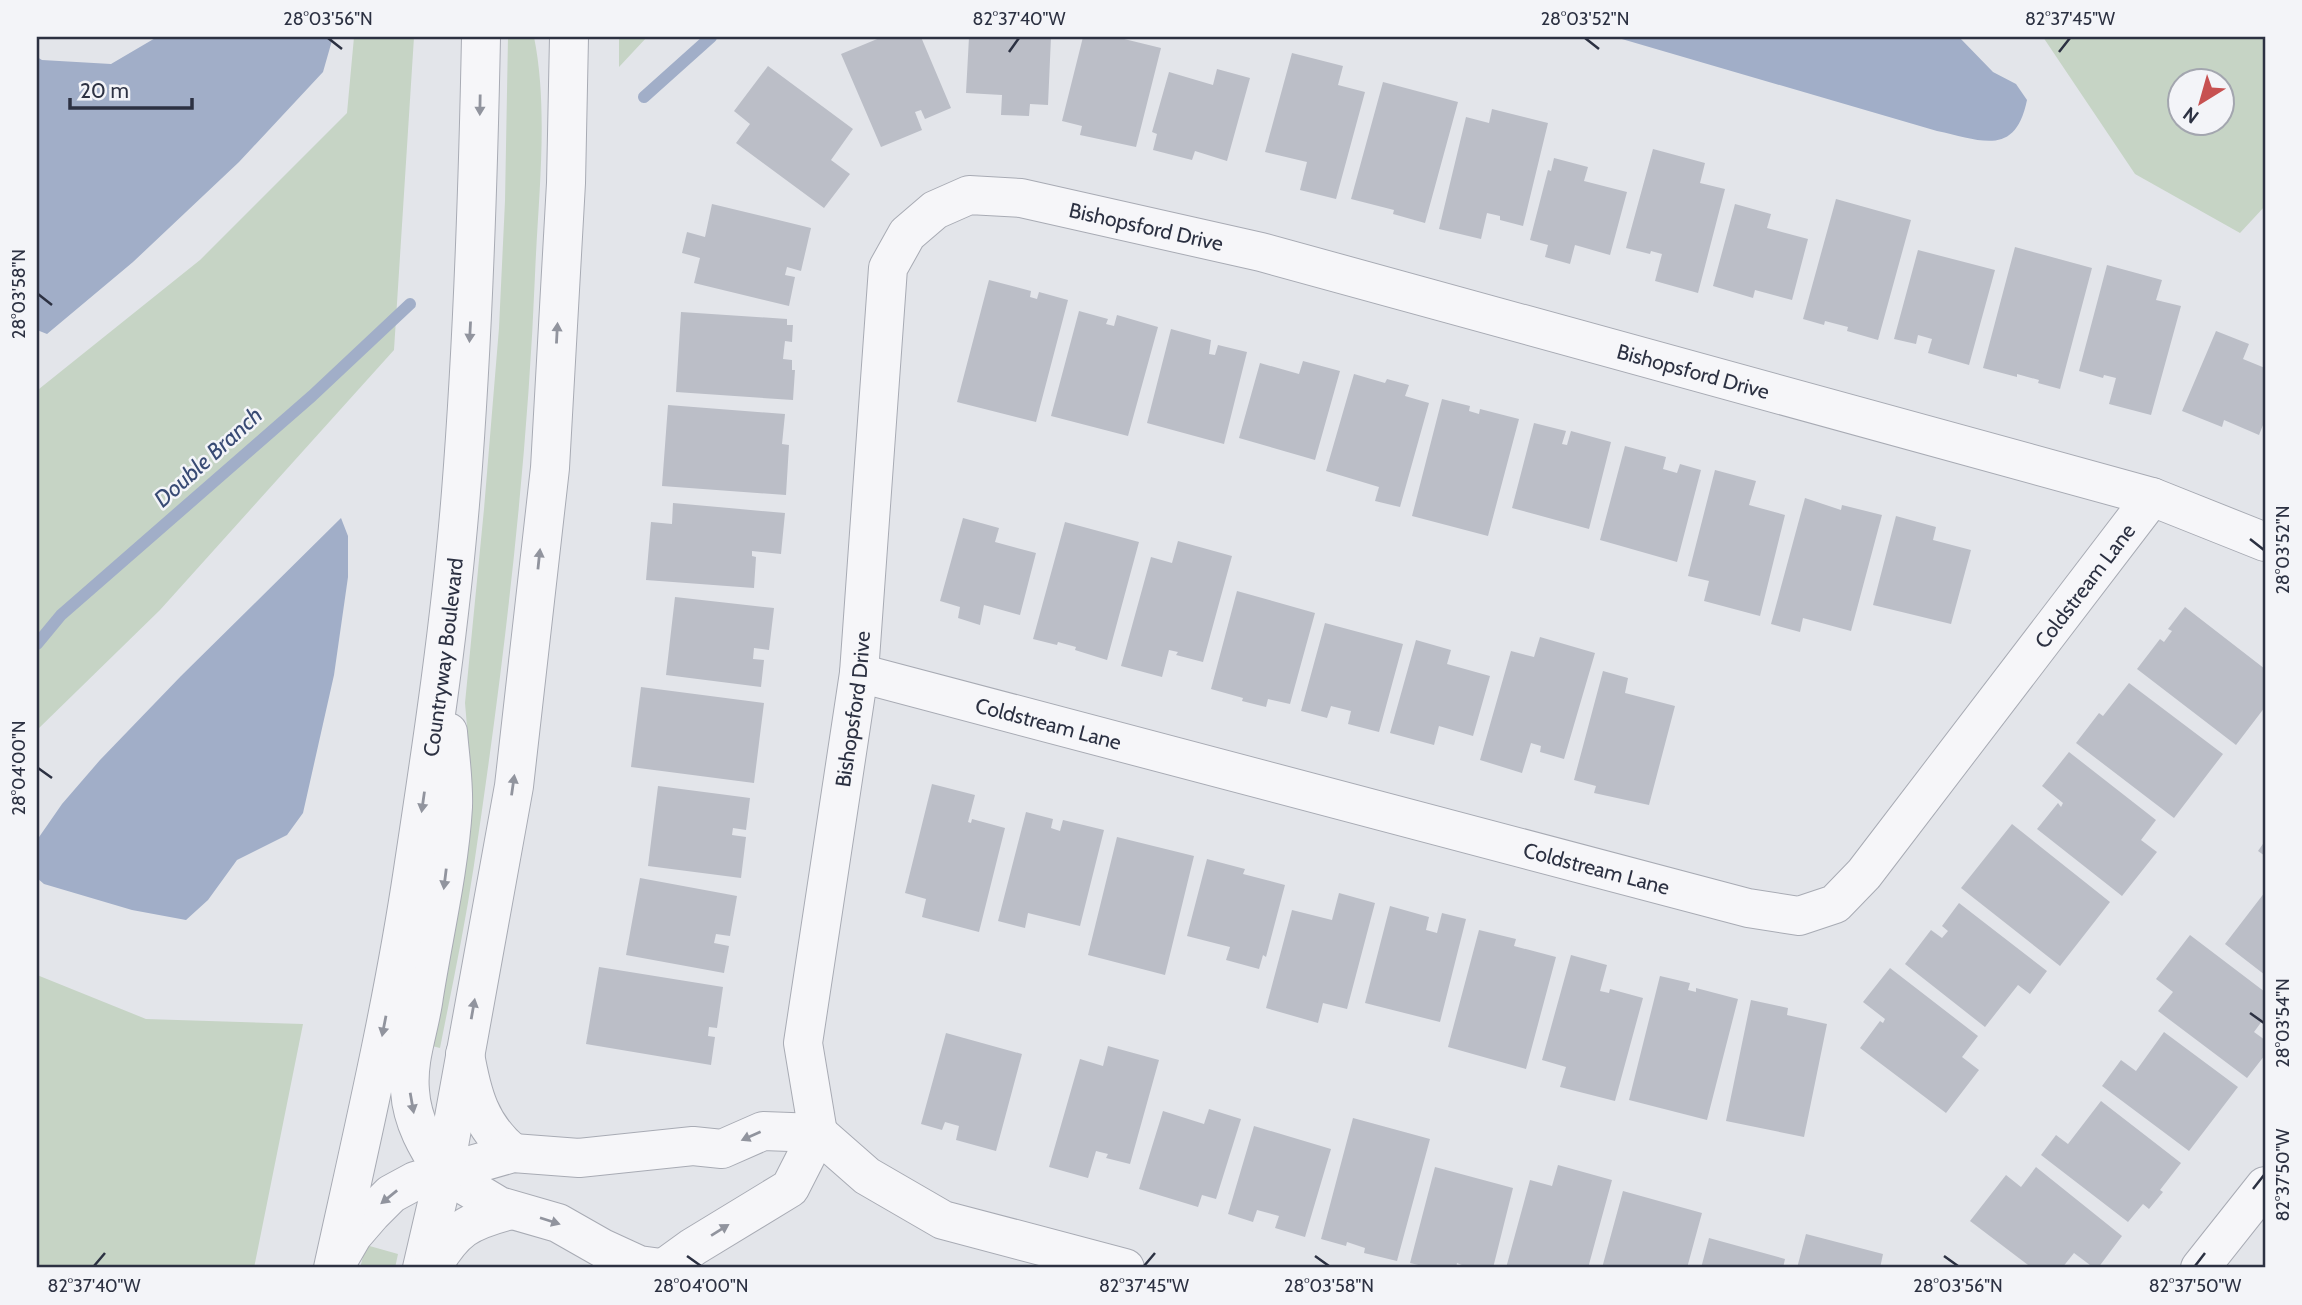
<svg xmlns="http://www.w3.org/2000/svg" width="2302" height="1305" font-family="Cabin,sans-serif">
<rect width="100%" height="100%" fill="#e3e5ea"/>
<path fill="#c6d4c5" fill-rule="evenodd" d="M354 37H414L394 350 160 610 37 730 39 389 200 260 347 113Z
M508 37H534C549 111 538 199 535 275 527 472 503 670 474 865 465 926 452 987 440 1048L428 1045 470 762 465 703 484 509 499 328 505 201Z
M619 37H647L619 67Z
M2043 37H2265V206L2240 233 2135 174ZM2222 80V122H2180V80Z
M37 975 146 1019 303 1024 254 1268H37Z
M366 1245 398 1254 395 1268H360Z"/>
<path fill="#a1aec8" d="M157 37H333L323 72 239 162 133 262 47 334 37 330V57L42 60 111 64Z
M1615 37H1959L1993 72 2016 84 2027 100C2015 158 1981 140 1937 131Z
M341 518 348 536V577L334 675 303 813 287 835 237 860 208 900 186 920 132 910 44 884 37 878V840L62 804 100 760 181 676Z"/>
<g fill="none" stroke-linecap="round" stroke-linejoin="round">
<path stroke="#a1aec8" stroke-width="12" d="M644 97 711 37
M37 644 61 615 312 396 410 304"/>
</g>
<path fill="#bbbec7" d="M882 37H921L951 108 925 119 921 110 915 112 922 130 881 147 841 54Z
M969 37H1051L1048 105 1030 104 1029 116 1001 115 1002 95 966 93Z
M1083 37H1116L1161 48 1136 147 1080 135 1082 126 1062 121Z
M1292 53 1343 66 1338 85 1365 92 1336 199 1300 190 1307 162 1265 152Z
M768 66 853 129 831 160 850 174 824 208 736 143 750 124 734 111Z
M1217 69 1250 78 1227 161 1195 151 1192 160 1153 150 1157 134 1152 132 1169 72 1213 85Z
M1383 82 1458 102 1425 223 1393 214 1394 210 1351 199Z
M1492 109 1548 123 1523 226 1500 220V216L1487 213 1481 239 1439 229 1466 117 1489 123Z
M1653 149 1705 163 1700 183 1725 189 1698 293 1655 281 1662 254 1651 251 1650 254 1626 248Z
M1554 158 1588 167 1584 181 1627 192 1610 255 1575 245 1570 264 1545 257 1548 245 1530 240 1548 170 1551 171Z
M1836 199 1911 220 1878 340 1847 331 1848 327 1825 321 1824 325 1803 319Z
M712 204 811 228 801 271 787 267 785 275 795 277 789 306 694 283 700 258 682 253 687 232 705 237Z
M1735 204 1771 214 1767 228 1808 239 1792 300 1755 290 1753 298 1713 286Z
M2015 247 2092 268 2060 389 2038 383 2039 380 2017 374V377L1983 368Z
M1918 250 1995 270 1969 365 1928 353 1932 339 1918 335 1916 344 1894 339Z
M2107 265 2162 280 2156 300 2181 306 2151 415 2109 404 2116 378 2104 375 2103 378 2079 371Z
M989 280 1031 291 1030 297 1037 299 1039 292 1068 300 1036 422 957 402Z
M1079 311 1108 319 1106 324 1114 326 1117 315 1158 327 1128 436 1051 416Z
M681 312 787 319V325H793L792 342 785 341 783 359 792 360V370H795L793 400 676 392Z
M1171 329 1211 340 1209 354 1215 355 1218 345 1247 352 1224 444 1147 423Z
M2216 331 2249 344 2243 359 2265 368V420L2259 435 2224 420 2222 427 2182 411Z
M1303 361 1340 371 1315 460 1239 438 1260 363 1299 374Z
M1354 374 1385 383 1387 379 1409 385 1405 396 1429 403 1400 507 1375 501 1379 487 1326 471Z
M1442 399 1470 406 1469 411 1479 414 1480 409 1519 419 1488 536 1412 516Z
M668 405 785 414 782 444 789 445 786 495 662 486Z
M1534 423 1566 431 1562 444 1567 445 1571 431 1611 442 1589 529 1512 508Z
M1625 446 1666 457 1663 469 1677 473 1680 464 1701 470 1677 562 1600 540Z
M1715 470 1756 481 1749 505 1785 515 1760 616 1704 601 1709 581 1688 576Z
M1805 498 1841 510 1842 505 1882 515 1851 631 1803 618 1800 632 1771 624Z
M673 503 785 513 781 554 752 551V556L756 557 754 588 646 580 651 522 672 524Z
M1896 516 1936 527 1933 540 1971 550 1951 624 1873 605Z
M963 518 999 528 995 542 1036 553 1020 615 984 605 980 625 958 618 960 607 940 601Z
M1065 522 1139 542 1107 660 1075 650 1076 647 1058 642 1057 645 1033 639Z
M1178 541 1232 556 1203 662 1176 655 1178 652 1169 650 1162 677 1121 666 1151 557 1172 563Z
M1237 591 1315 613 1290 704 1268 699 1266 707 1242 701 1243 698 1211 689Z
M675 597 774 608 769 650 754 648 753 659 764 660 761 687 666 675Z
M2185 607 2265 669V707L2236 745 2137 669 2160 639 2164 642 2172 631 2168 629Z
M1325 623 1403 644 1379 732 1348 724 1351 711 1331 706 1327 718 1301 711Z
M1540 637 1595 653 1564 759 1540 752 1541 746 1531 743 1522 773 1480 760 1511 651 1534 657Z
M1416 640 1451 650 1447 664 1490 676 1473 736 1439 726 1434 745 1390 733Z
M1603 671 1628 678 1625 693 1675 706 1649 805 1594 793 1596 786 1574 780Z
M2129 683 2223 754 2174 818 2076 743 2099 713 2103 716Z
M641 687 764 703 754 783 631 767Z
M2069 752 2156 820 2141 840 2157 852 2122 896 2037 829 2058 803 2061 807 2063 803 2042 786Z
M932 784 975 795 968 822 971 823 972 819 1005 828 979 932 922 917 926 899 905 893Z
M658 786 750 798 746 830 733 828 732 835 746 837 741 878 648 866Z
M1026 812 1053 819 1051 828 1060 831 1063 820 1104 830 1080 926 1028 913 1025 928 998 921Z
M2012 824 2110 902 2060 966 1961 888Z
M1117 837 1194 856 1165 975 1088 955Z
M2265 841V856L2258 851Z
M1207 859 1245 869 1243 874 1285 885 1266 957 1263 955 1259 969 1226 960 1230 947 1187 936Z
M640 878 737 896 730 936 716 934 714 943 729 946 724 973 626 955Z
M2265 892V975L2225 944Z
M1339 893 1375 903 1347 1009 1323 1003 1318 1023 1266 1008 1292 910 1332 920Z
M1959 903 2047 971 2030 994 2018 985 1985 1027 1905 964 1931 930 1942 938 1948 931 1942 926Z
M1390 906 1429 917 1426 930 1437 933 1442 913 1466 919 1440 1022 1365 1003Z
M1479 930 1516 939 1514 946 1556 957 1526 1069 1448 1047Z
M2190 935 2265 992V1017L2254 1032 2265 1040V1055L2247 1078 2158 1011 2173 992 2156 979Z
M1571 955 1607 965 1600 991 1609 993 1610 989 1643 998 1615 1101 1560 1087 1566 1067 1542 1060Z
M599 967 723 987 717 1028 709 1027 708 1036 715 1037 711 1065 586 1044Z
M1890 968 1978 1036 1962 1057 1979 1070 1946 1113 1860 1048 1880 1021 1883 1023 1885 1019 1863 1002Z
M1660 976 1690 983 1688 990 1696 992V988L1738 999 1707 1120 1629 1100Z
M1751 1000 1788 1008 1787 1015 1827 1024 1804 1137 1726 1121Z
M2164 1032 2238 1087 2189 1151 2102 1086 2121 1060 2136 1071Z
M946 1033 1022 1054 996 1151 956 1140 959 1126 945 1122 942 1130 921 1124Z
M1108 1046 1159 1060 1130 1164 1106 1158 1108 1154 1096 1151 1088 1178 1049 1167 1080 1059 1103 1066Z
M2101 1101 2181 1163 2160 1190 2163 1192 2149 1209 2143 1204 2128 1222 2041 1155 2056 1135 2068 1144Z
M1209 1109 1241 1119 1216 1199 1202 1195 1198 1207 1139 1189 1163 1111 1204 1124Z
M1353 1118 1430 1139 1397 1261 1364 1253 1365 1248 1347 1242 1346 1246 1321 1239Z
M1254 1126 1331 1149 1305 1237 1275 1228 1279 1216 1257 1210 1253 1222 1228 1214Z
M1558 1165 1612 1180 1588 1268H1506L1530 1180 1552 1186Z
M1435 1167 1513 1188 1493 1268H1469L1457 1263 1456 1268H1431L1410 1263Z
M2036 1167 2122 1236 2098 1268H2094L2074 1253 2062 1268H2032L1970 1221 2006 1175 2021 1187Z
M1623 1191 1702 1213 1687 1268H1602Z
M1806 1234 1883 1254 1880 1268H1797Z
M1709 1238 1785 1259 1783 1268H1701Z"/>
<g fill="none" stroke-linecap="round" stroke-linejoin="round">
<defs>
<g id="minor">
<path id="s1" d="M859 673 1748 908 1799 916 1835 904 1864 874 2152 497"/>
<path d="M465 1054C472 1094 480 1126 513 1153"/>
<path d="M444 1173 499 1206 558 1223 602 1248 639 1265 661 1268"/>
<path d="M335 1266 353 1235 372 1213 391 1194 415 1181 513 1153 579 1158 693 1146 722 1149 763 1131 818 1133 867 1176 943 1220 1125 1268"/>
<path id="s2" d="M664 1268 693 1247 790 1188 818 1133 803 1043 859 673 888 268 907 234 935 210 969 195 1021 198 1261 252 2152 497 2265 542"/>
<path d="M2200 1268 2265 1186"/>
</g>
<g id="tertiary">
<path d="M444 1173C427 1147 412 1122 410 1091 407 1058 420 1028 424 996 434 933 449 871 453 807 454 782 450 757 448 732"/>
<path id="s3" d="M333 1268C362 1136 393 1004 413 870 432 745 451 618 461 492 473 341 478 188 481 37"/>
<path d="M422 1268 444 1173 514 786 550 468 566 183 569 37"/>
<path d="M432 1268C454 1229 468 1221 511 1210"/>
</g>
</defs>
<use href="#minor" stroke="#a8abb4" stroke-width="40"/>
<use href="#tertiary" stroke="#a8abb4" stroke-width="40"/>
<use href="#minor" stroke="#f6f6f9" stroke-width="38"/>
<use href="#tertiary" stroke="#f6f6f9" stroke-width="38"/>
</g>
<defs><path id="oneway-solid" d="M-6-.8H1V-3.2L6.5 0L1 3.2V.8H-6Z" transform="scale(1.75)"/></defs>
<g fill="#91949e">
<use href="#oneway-solid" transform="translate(480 105) rotate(91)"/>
<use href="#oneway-solid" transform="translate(470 332) rotate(93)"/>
<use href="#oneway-solid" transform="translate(557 333) rotate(-87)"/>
<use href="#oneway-solid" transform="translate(539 559) rotate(-84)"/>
<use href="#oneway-solid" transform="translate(513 785) rotate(-82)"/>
<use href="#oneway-solid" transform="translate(423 802) rotate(98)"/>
<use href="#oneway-solid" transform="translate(445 879) rotate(97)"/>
<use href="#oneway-solid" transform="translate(473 1009) rotate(-80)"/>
<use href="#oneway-solid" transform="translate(384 1026) rotate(101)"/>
<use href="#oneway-solid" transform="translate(412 1103) rotate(80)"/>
<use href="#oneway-solid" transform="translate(751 1136) rotate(156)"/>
<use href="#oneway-solid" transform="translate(389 1197) rotate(141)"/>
<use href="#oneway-solid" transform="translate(550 1221) rotate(18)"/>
<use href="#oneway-solid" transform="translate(720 1230) rotate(-32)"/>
</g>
<path fill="none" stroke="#2c3142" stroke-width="2.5" d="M328 38 342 49M1585 38 1599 49M1009 52 1019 38M2059 52 2070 38M38 294 52 305M2250 539 2264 550M38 768 52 778M2250 1013 2264 1023M2253 1189 2264 1175M687 1256 701 1266M1315 1256 1329 1266M1944 1256 1958 1266M94 1266 105 1253M1144 1266 1155 1253M2195 1266 2205 1253"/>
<g text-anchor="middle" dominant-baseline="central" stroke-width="5" stroke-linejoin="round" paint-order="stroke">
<g font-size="21" fill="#2c3142" stroke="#f3f4f8">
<text stroke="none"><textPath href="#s2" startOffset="1376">Bishopsford Drive</textPath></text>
<text stroke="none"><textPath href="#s2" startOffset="1942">Bishopsford Drive</textPath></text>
<text stroke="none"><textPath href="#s1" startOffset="1414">Coldstream Lane</textPath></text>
<text stroke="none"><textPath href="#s3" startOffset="621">Countryway Boulevard</textPath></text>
<text stroke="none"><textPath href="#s2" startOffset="640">Bishopsford Drive</textPath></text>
<text stroke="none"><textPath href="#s1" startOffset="196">Coldstream Lane</textPath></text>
<text stroke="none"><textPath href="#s1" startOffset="763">Coldstream Lane</textPath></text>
</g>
<g font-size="23" font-style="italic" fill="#384a74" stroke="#f3f4f8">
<text transform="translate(208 457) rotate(-42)">Double Branch</text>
</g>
</g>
<rect width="2302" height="1305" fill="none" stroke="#f3f4f8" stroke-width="77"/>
<g transform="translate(2201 102) rotate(217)"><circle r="33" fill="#f3f4f8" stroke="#a3a6af" stroke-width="2"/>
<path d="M0-5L12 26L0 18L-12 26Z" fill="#c75151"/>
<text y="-10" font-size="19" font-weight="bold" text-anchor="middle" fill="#2c3142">N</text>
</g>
<path d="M70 98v10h122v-10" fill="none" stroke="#2c3142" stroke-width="3.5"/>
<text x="80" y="98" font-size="21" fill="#2c3142" stroke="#f3f4f8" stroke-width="5" paint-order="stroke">20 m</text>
<rect x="38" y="38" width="2226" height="1228" fill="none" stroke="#2c3142" stroke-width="2.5"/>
<g font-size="18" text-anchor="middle" fill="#2c3142">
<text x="328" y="25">28°03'56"N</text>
<text x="1019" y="25">82°37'40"W</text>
<text x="1585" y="25">28°03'52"N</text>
<text x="2070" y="25">82°37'45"W</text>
<text transform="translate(19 294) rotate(-90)" y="6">28°03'58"N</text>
<text transform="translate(2283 550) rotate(-90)" y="6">28°03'52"N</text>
<text transform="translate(19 768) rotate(-90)" y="6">28°04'00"N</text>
<text transform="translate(2283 1023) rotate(-90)" y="6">28°03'54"N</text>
<text transform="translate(2283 1175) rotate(-90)" y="6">82°37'50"W</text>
<text x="94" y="1292">82°37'40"W</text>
<text x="701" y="1292">28°04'00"N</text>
<text x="1144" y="1292">82°37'45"W</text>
<text x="1329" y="1292">28°03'58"N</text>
<text x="1958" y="1292">28°03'56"N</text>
<text x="2195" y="1292">82°37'50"W</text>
</g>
</svg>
